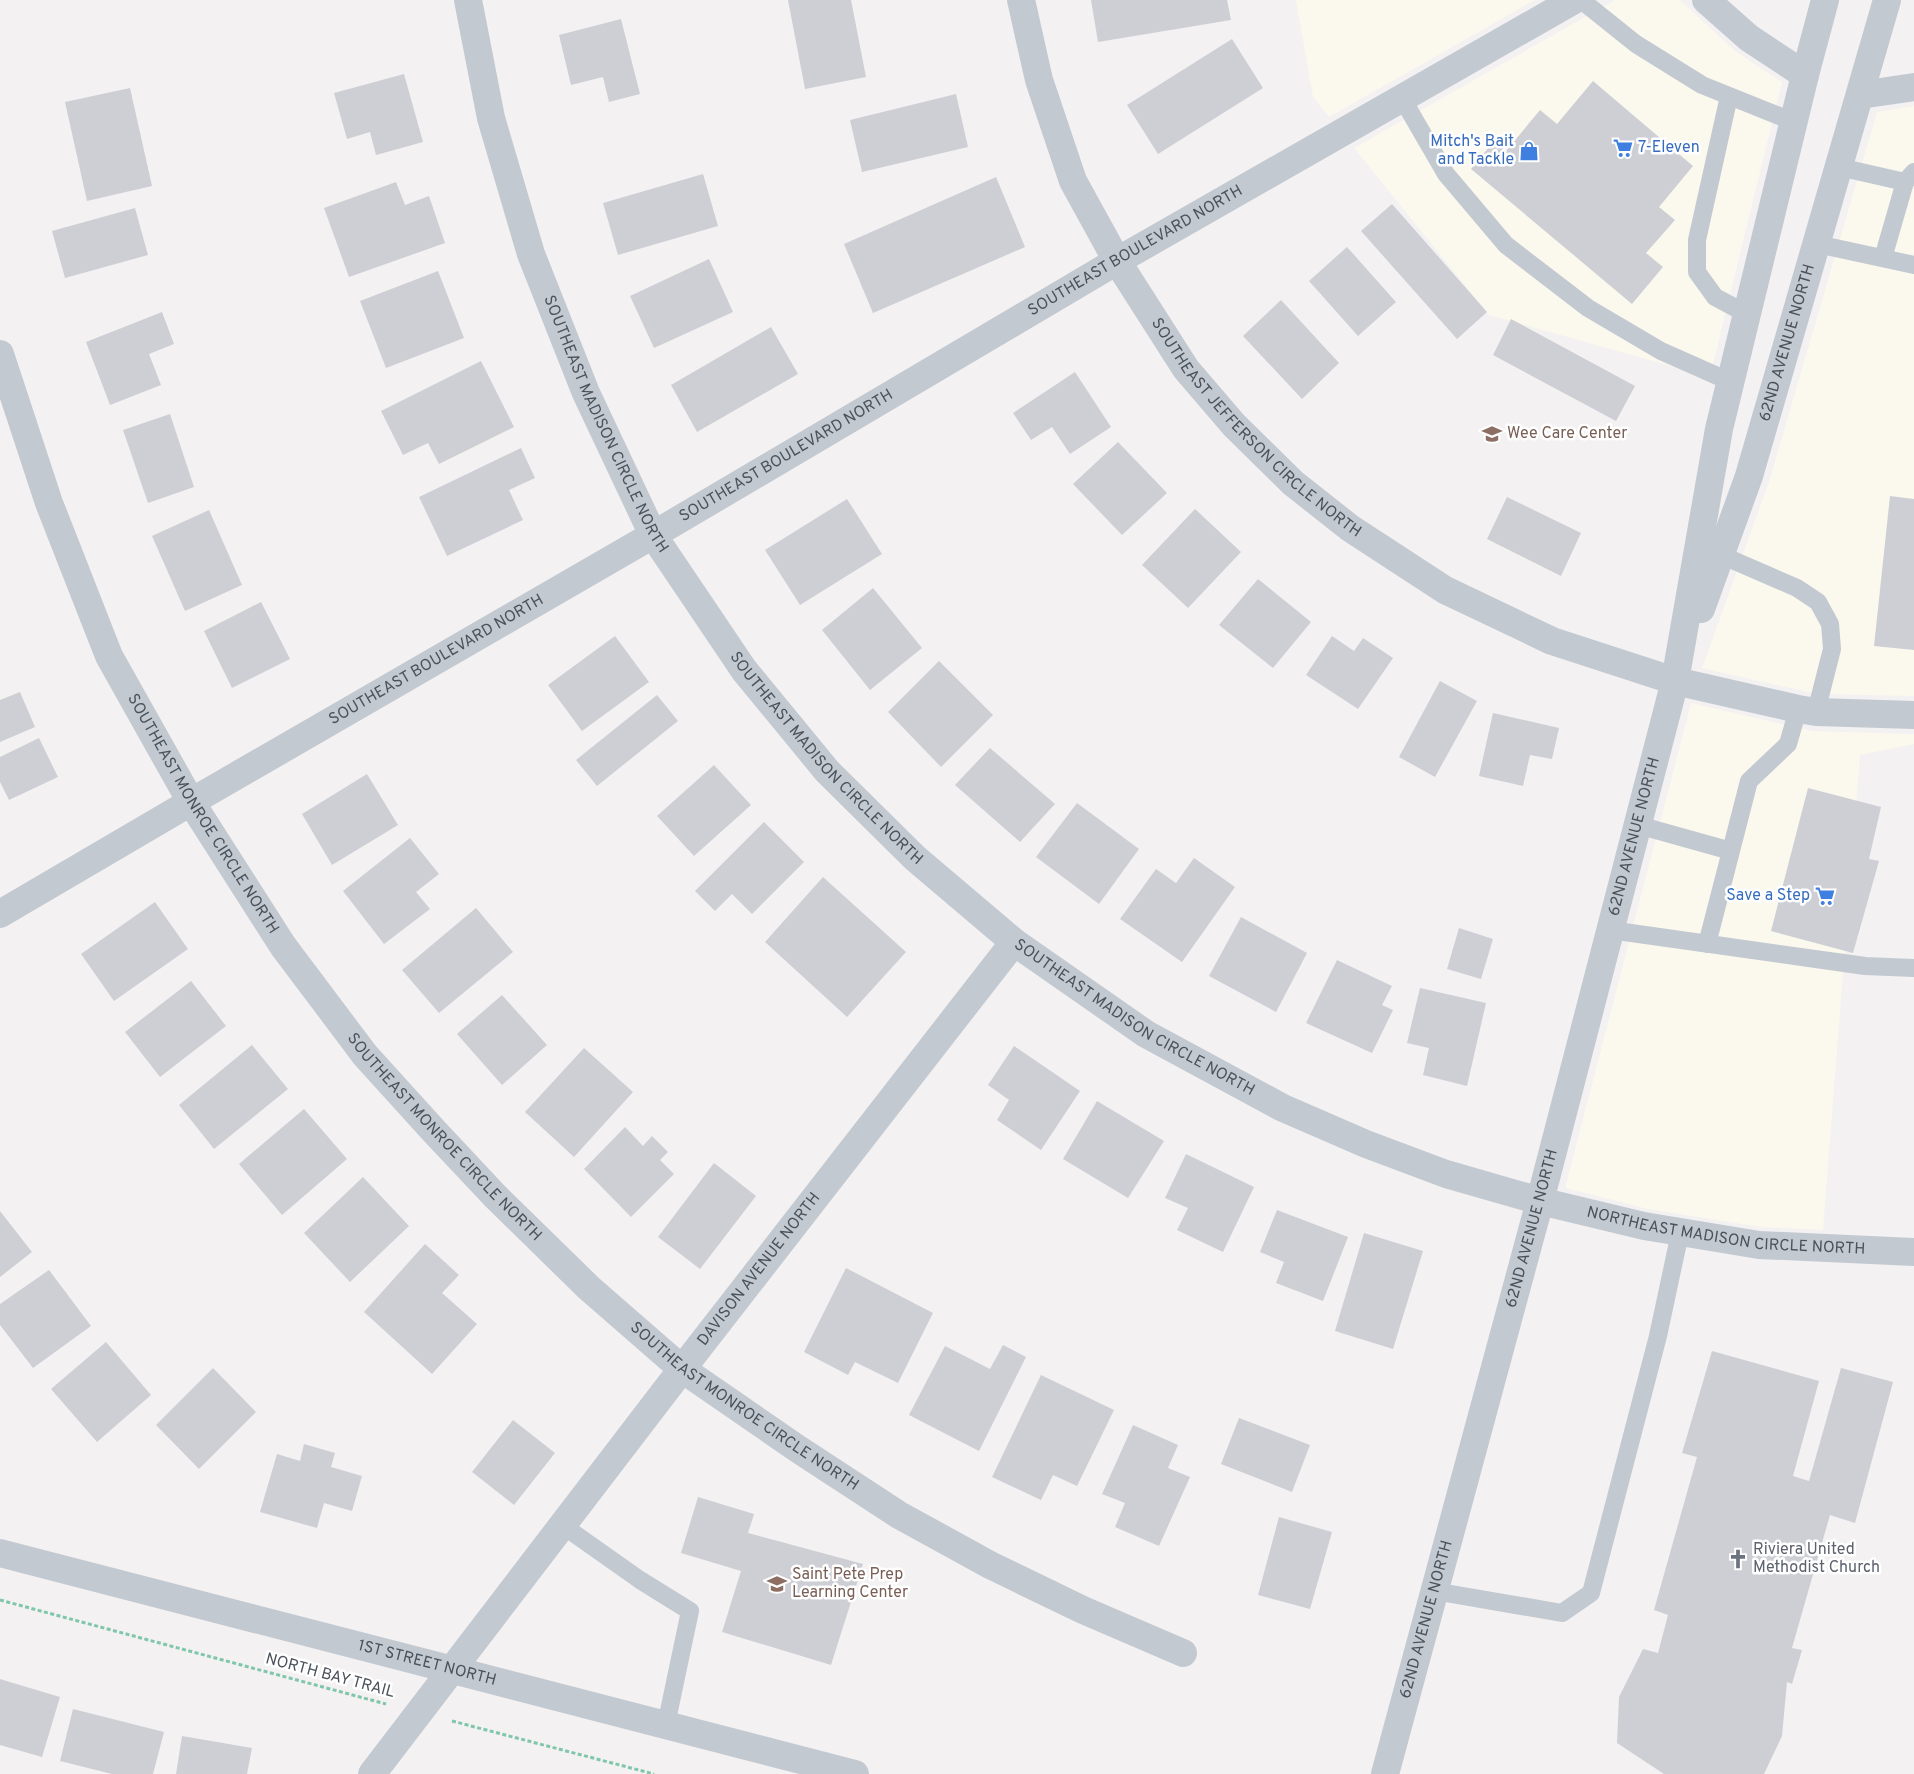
<svg xmlns="http://www.w3.org/2000/svg" width="1914" height="1774" font-family="Overpass,sans-serif">
<rect width="100%" height="100%" fill="#f3f1f1"/>
<path fill="#fbf8ed" d="M1296 0H1535L1329 117 1313 97Z
M1615 0H1680L1735 51 1782 82 1710 377 1489 315 1354 148Z
M1914 106V696L1817 694 1702 668 1769 482 1877 112Z
M1691 703 1813 731 1914 734V744L1860 755 1823 1230 1760 1227 1648 1209 1565 1188Z"/>
<path fill="#cecfd5" d="M788 0H851L866 77 805 89Z
M1091 0H1227L1231 20 1098 42Z
M621 19 640 94 609 102 603 77 571 85 559 35Z
M1232 39 1263 88 1158 154 1127 105Z
M404 74 423 142 376 155 370 132 347 139 334 93Z
M1593 81 1693 166 1659 207 1675 220 1646 253 1663 267 1632 304 1471 169 1494 141 1506 151 1540 110 1557 124Z
M130 88 152 186 87 201 65 102Z
M956 94 968 147 862 172 850 120Z
M703 174 718 226 618 255 603 203Z
M996 177 1025 247 873 313 844 244Z
M396 182 405 205 429 196 445 243 349 277 324 208Z
M1392 204 1487 312 1457 339 1361 231Z
M135 208 148 255 65 278 52 231Z
M1347 247 1396 302 1358 336 1309 281Z
M709 259 733 312 654 348 630 296Z
M438 271 464 338 386 368 360 301Z
M1281 300 1339 363 1302 399 1243 336Z
M162 312 174 344 149 354 161 385 110 405 86 342Z
M1511 319 1635 386 1616 421 1493 355Z
M771 327 798 374 697 432 671 385Z
M481 361 514 427 439 464 428 443 403 455 381 411Z
M1075 372 1111 427 1070 454 1052 427 1031 440 1013 413Z
M170 414 194 487 148 503 123 430Z
M1118 442 1167 493 1122 535 1073 484Z
M521 448 535 478 509 490 523 520 447 556 419 497Z
M1890 496 1914 499V650L1874 646Z
M1507 497 1581 533 1561 576 1487 539Z
M847 499 882 554 800 605 765 550Z
M1195 509 1241 552 1188 608 1142 565Z
M209 510 242 585 185 611 152 536Z
M1258 579 1311 622 1273 668 1219 625Z
M873 588 922 648 870 690 822 630Z
M261 602 290 659 232 688 204 631Z
M615 636 649 682 582 731 548 685Z
M1332 636 1354 651 1363 638 1393 658 1358 709 1306 675Z
M939 661 993 715 941 767 888 712Z
M1440 681 1477 701 1435 777 1399 757Z
M20 692 35 727 0 742V700Z
M657 695 678 721 597 786 576 760Z
M1493 713 1559 728 1552 759 1530 755 1523 786 1479 776Z
M39 738 58 777 9 800 0 782V757Z
M990 748 1055 804 1020 842 955 785Z
M714 765 751 805 694 856 657 816Z
M367 774 398 825 332 865 302 814Z
M1808 788 1881 807 1869 859 1879 861 1853 953 1771 931Z
M1077 803 1139 849 1099 904 1036 857Z
M764 822 804 862 752 914 732 894 715 911 695 891Z
M410 838 439 874 416 892 430 909 384 944 343 891Z
M1194 858 1235 887 1182 962 1120 919 1156 869 1176 883Z
M823 877 906 952 847 1017 765 942Z
M155 902 188 949 114 1001 81 954Z
M476 908 513 952 439 1013 402 970Z
M1241 917 1307 953 1276 1012 1209 976Z
M1459 928 1493 939 1481 979 1447 969Z
M1337 960 1392 986 1382 1005 1393 1010 1372 1053 1306 1023Z
M191 981 226 1026 160 1077 125 1032Z
M1420 988 1486 1003 1467 1086 1423 1075 1429 1048 1407 1043Z
M502 995 547 1045 502 1085 457 1034Z
M252 1045 288 1089 214 1149 179 1105Z
M1014 1046 1080 1091 1041 1150 997 1120 1009 1100 988 1085Z
M584 1048 633 1092 574 1157 525 1112Z
M1097 1101 1164 1141 1128 1198 1063 1159Z
M304 1109 347 1159 282 1215 239 1164Z
M625 1127 643 1146 652 1136 668 1152 660 1160 674 1174 631 1217 584 1169Z
M1186 1154 1254 1187 1223 1252 1177 1230 1188 1208 1165 1198Z
M714 1163 756 1196 700 1269 658 1237Z
M363 1177 409 1226 350 1282 304 1233Z
M1277 1210 1348 1237 1323 1301 1276 1283 1284 1262 1260 1252Z
M0 1211 32 1252 0 1277Z
M1364 1233 1423 1251 1393 1349 1335 1331Z
M425 1244 459 1275 442 1293 477 1324 432 1374 364 1312Z
M846 1268 933 1313 898 1383 855 1362 848 1375 804 1352Z
M49 1270 91 1326 33 1368 0 1325V1304Z
M106 1342 151 1395 97 1442 51 1389Z
M1003 1345 1026 1357 979 1451 909 1415 945 1346 990 1369Z
M1712 1351 1819 1381 1793 1476 1809 1481 1841 1368 1893 1382 1855 1523 1830 1515 1792 1648 1802 1650 1792 1684 1787 1682 1782 1736 1764 1774H1664L1617 1743 1619 1697 1643 1649 1658 1653 1668 1615 1654 1610 1697 1457 1682 1453Z
M213 1368 256 1412 199 1469 156 1425Z
M1041 1375 1114 1410 1077 1486 1053 1475 1041 1500 992 1477Z
M1239 1418 1310 1445 1292 1492 1221 1464Z
M513 1420 555 1453 514 1505 472 1472Z
M1133 1425 1178 1445 1168 1468 1190 1477 1159 1546 1115 1527 1125 1503 1102 1494Z
M304 1444 335 1453 331 1467 362 1476 352 1511 324 1503 317 1528 260 1512 277 1454 300 1461Z
M698 1497 754 1514 748 1533 863 1564 831 1665 722 1632 741 1571 681 1553Z
M1279 1517 1332 1532 1310 1609 1258 1595Z
M0 1679 60 1697 42 1757 0 1745Z
M73 1709 164 1732 153 1774H112L60 1761Z
M182 1736 252 1748 247 1774H176Z"/>
<g fill="none" stroke-linecap="round" stroke-linejoin="round">
<path stroke="#7fc6ab" stroke-width="3" stroke-dasharray="4 2.5" stroke-linecap="butt" d="M0 1600 386 1704
M452 1721 654 1774"/>
<path stroke="#c3c9d1" stroke-width="18" d="M1581 0 1636 44 1702 85 1794 122
M1729 96 1697 240V272L1715 297 1747 314
M1402 98 1446 174 1506 245 1588 308 1661 351 1731 382
M1839 167 1905 182 1914 172
M1817 244 1914 265
M1883 258 1905 182
M1721 555 1797 588 1818 602 1830 624 1832 649 1816 712
M1638 825 1731 851
M1610 930 1865 966 1914 968
M1707 944 1749 781 1788 744 1798 709
M562 1525 640 1580 690 1611 666 1725
M1434 1591 1562 1613 1591 1593 1658 1336 1680 1233"/>
<g stroke="#c3c9d1" stroke-width="28">
<path id="s1" d="M468 0 491 118 531 254 586 393 653 535 744 670 827 771 915 858 1014 942 1146 1034 1283 1108 1366 1144 1446 1174 1540 1201 1644 1226 1759 1245 1914 1252"/>
<path id="s2" d="M1021 0 1039 80 1073 181 1117 261 1186 369 1234 425 1293 483 1350 528 1445 590 1552 641 1675 681 1798 709 1816 712 1914 715"/>
<path d="M1706 0 1749 38 1805 75"/>
<path d="M1860 95 1914 87"/>
<path id="s3" d="M0 354 49 503 109 656 191 802 283 946 365 1055 433 1130 495 1196 589 1288 682 1369 798 1449 899 1515 990 1565 1083 1610 1183 1653"/>
<path id="s4" d="M0 914 191 802 653 535 1117 261 1574 0"/>
<path id="s5" d="M372 1774 682 1369 1014 942"/>
</g>
<g stroke="#c3c9d1" stroke-width="28">
<path id="s6" d="M1701 609 1749 476 1887 0"/>
<path id="s7" d="M0 1553 855 1774"/>
<path id="s8" d="M1385 1774 1540 1201 1675 681 1719 429 1805 75 1825 0"/>
</g>
</g>
<defs>
<symbol id="supermarket-bare" viewBox="-9 -9 18 18"><path d="M-6-5.5h2.5l.6 2H6L4.5 2H-2.5L-4.4-4H-6ZM-1.5 3.2a1.3 1.3 0 1 0 .1 0ZM3 3.2a1.3 1.3 0 1 0 .1 0Z" fill="#3f7fe0" stroke="#fff" stroke-width="2.5" paint-order="stroke"/></symbol>
<symbol id="shop-bare" viewBox="-9 -9 18 18"><path d="M-5-2.5h2.3a2.7 3.5 0 0 1 5.4 0H5L5.5 6h-11ZM-1.5-2.5h3a1.5 2.3 0 0 0-3 0Z" fill="#3f7fe0" stroke="#fff" stroke-width="2.5" paint-order="stroke"/></symbol>
<symbol id="school-bare" viewBox="-9 -9 18 18"><path d="M0-5L7-2L0 1L-7-2ZM-4 1L0 2.5L4 1V4Q0 6-4 4Z" fill="#8d6e63" stroke="#fff" stroke-width="2.5" paint-order="stroke"/></symbol>
<symbol id="church-bare" viewBox="-9 -9 18 18"><path d="M-1.2-6h2.4v3.5h3.3v2.4h-3.3V6h-2.4V-.1h-3.3v-2.4h3.3Z" fill="#6b7280" stroke="#fff" stroke-width="2.5" paint-order="stroke"/></symbol>
</defs>
<g fill-rule="evenodd">
<use href="#supermarket-bare" x="1609" y="134" width="28" height="28"/>
<use href="#shop-bare" x="1515" y="137" width="28" height="28"/>
<use href="#school-bare" x="1478" y="420" width="28" height="28"/>
<use href="#supermarket-bare" x="1811" y="882" width="28" height="28"/>
<use href="#church-bare" x="1724" y="1545" width="28" height="28"/>
<use href="#school-bare" x="763" y="1570" width="28" height="28"/>
</g>
<g text-anchor="middle" dominant-baseline="central" stroke-width="5" stroke-linejoin="round" paint-order="stroke">
<g font-size="16" fill="#366cbe" stroke="#fff" text-anchor="end">
<text x="1514" y="142">Mitch's Bait<tspan x="1514" dy="18">and Tackle</tspan></text>
<text x="1638" y="148" text-anchor="start">7-Eleven</text>
<text x="1810" y="896">Save a Step</text>
</g>
<g font-size="16" fill="#4a525c" stroke="#fff">
<text stroke="none"><textPath href="#s4" startOffset="1315">SOUTHEAST BOULEVARD NORTH</textPath></text>
<text stroke="none"><textPath href="#s6" startOffset="280">62ND AVENUE NORTH</textPath></text>
<text stroke="none"><textPath href="#s1" startOffset="448">SOUTHEAST MADISON CIRCLE NORTH</textPath></text>
<text stroke="none"><textPath href="#s2" startOffset="499">SOUTHEAST JEFFERSON CIRCLE NORTH</textPath></text>
<text stroke="none"><textPath href="#s4" startOffset="910">SOUTHEAST BOULEVARD NORTH</textPath></text>
<text stroke="none"><textPath href="#s4" startOffset="505">SOUTHEAST BOULEVARD NORTH</textPath></text>
<text stroke="none"><textPath href="#s1" startOffset="852">SOUTHEAST MADISON CIRCLE NORTH</textPath></text>
<text stroke="none"><textPath href="#s3" startOffset="505">SOUTHEAST MONROE CIRCLE NORTH</textPath></text>
<text stroke="none"><textPath href="#s8" startOffset="970">62ND AVENUE NORTH</textPath></text>
<text stroke="none"><textPath href="#s1" startOffset="1258">SOUTHEAST MADISON CIRCLE NORTH</textPath></text>
<text stroke="none"><textPath href="#s3" startOffset="910">SOUTHEAST MONROE CIRCLE NORTH</textPath></text>
<text stroke="none"><textPath href="#s8" startOffset="565">62ND AVENUE NORTH</textPath></text>
<text stroke="none"><textPath href="#s1" startOffset="1895">NORTHEAST MADISON CIRCLE NORTH</textPath></text>
<text stroke="none"><textPath href="#s5" startOffset="636">DAVISON AVENUE NORTH</textPath></text>
<text stroke="none"><textPath href="#s3" startOffset="1315">SOUTHEAST MONROE CIRCLE NORTH</textPath></text>
<text stroke="none"><textPath href="#s8" startOffset="160">62ND AVENUE NORTH</textPath></text>
<text stroke="none"><textPath href="#s7" startOffset="441">1ST STREET NORTH</textPath></text>
<text transform="translate(330 1676) rotate(15)">NORTH BAY TRAIL</text>
</g>
<g font-size="16" fill="#785e54" stroke="#fff" text-anchor="start">
<text x="1507" y="434">Wee Care Center</text>
<text x="792" y="1575">Saint Pete Prep<tspan x="792" dy="18">Learning Center</tspan></text>
</g>
<g font-size="16" fill="#5b616d" stroke="#fff" text-anchor="start">
<text x="1753" y="1550">Riviera United<tspan x="1753" dy="18">Methodist Church</tspan></text>
</g>
</g>
</svg>
